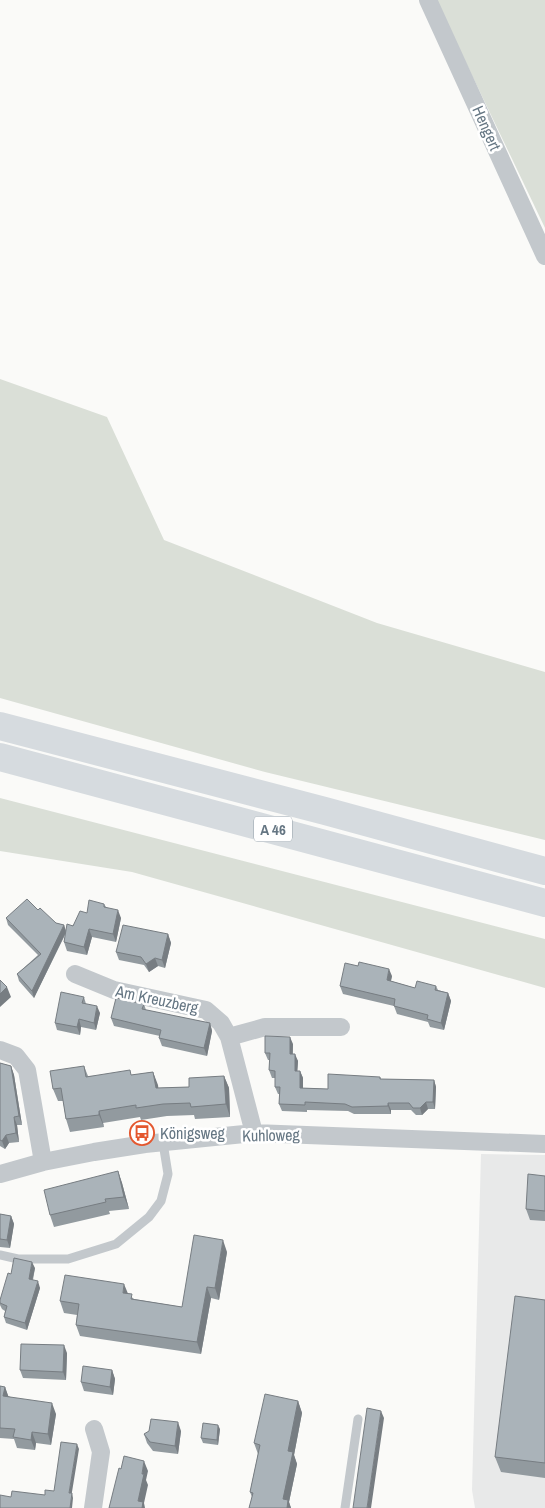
<svg xmlns="http://www.w3.org/2000/svg" width="545" height="1508" font-family="'Archivo Narrow',sans-serif">
<rect width="100%" height="100%" fill="#fafaf8"/>
<path fill="#e8e9e9" d="M481 1154 545 1155V1508H475L472 1490Z"/>
<path fill="#dadfd7" d="M436 0H545V228Z
M0 379 107 417 164 540 377 623 545 672V840L265 772 0 698Z
M0 798 545 939V988L132 872 0 851Z"/>
<g fill="none" stroke-linecap="round" stroke-linejoin="round">
<path stroke="#c3c8cc" stroke-width="9" d="M0 1255 18 1259H68L116 1244 149 1217 161 1201 168 1174 163 1143
M345 1508 358 1419"/>
<path stroke="#c3c8cc" stroke-width="18" d="M428 0 545 256
M75 974 114 990 206 1010 221 1023 229 1037 254 1133
M229 1037 265 1027H341
M0 1050 16 1056 27 1070 43 1162
M0 1174 43 1162 94 1152 145 1144 254 1133 545 1144
M93 1508 101 1452 94 1429"/>
<path stroke="#d6dbdf" stroke-width="28" d="M0 726 325 811 545 871
M0 757 545 903"/>
</g>
<path fill="#929a9f" d="M104 904 106 907 121 918 116 942 92 937 87 955 67 951 64 942 66 933 34 998 19 981 17 974 38 955 8 925 6 918 38 910 56 923 64 925 66 931 87 913Z
M168 934 171 943 165 968 158 966 149 972 144 965 119 960 116 952Z
M392 976 391 981 415 988 436 986 438 990 448 993 451 1001 444 1030 430 1027 428 1022 397 1014 394 1006 343 994 340 986Z
M84 997 86 1004 100 1013 96 1030 81 1027 80 1035 57 1030 55 1023Z
M144 1004 146 1010 210 1023 212 1031 207 1056 162 1046 159 1038 160 1036 114 1026 111 1018Z
M293 1044V1054L298 1061 297 1071H300L303 1078V1088L328 1089 380 1077 381 1079 434 1080 436 1087 435 1109H428L422 1115H416L411 1110H391V1114H354L348 1111 307 1110V1112L282 1111 279 1104 280 1094H278L275 1087V1078H272L269 1070 270 1060H268L265 1053Z
M0 1063 11 1066 14 1075 22 1125H17L19 1142 9 1143 5 1149 0 1146Z
M84 1066 88 1076 132 1075 153 1072 158 1088 189 1087 224 1076 229 1088 230 1117 195 1119 194 1115 167 1116 141 1120 140 1117 103 1123 104 1127 70 1132 66 1119 63 1101H58L53 1089Z
M118 1171 122 1183 129 1209 109 1211 110 1214 54 1227 50 1215Z
M545 1176V1221L530 1220 526 1209Z
M0 1214 11 1216 14 1224 10 1248 0 1247Z
M227 1252 219 1300 211 1298 201 1354 80 1336 76 1325 77 1315 64 1313 60 1301 128 1294 134 1299 182 1307Z
M35 1268 33 1280 40 1288 27 1330 6 1323 4 1317 5 1311 2 1309 0 1305V1300L11 1274Z
M545 1300V1478L501 1472 495 1457Z
M67 1353 66 1380 23 1378 20 1370Z
M112 1370 115 1379 113 1395 84 1391 81 1382Z
M0 1386 5 1387 8 1396 56 1414 51 1445 36 1443 35 1450 17 1448 14 1439 0 1438Z
M298 1401 302 1413 294 1455 297 1464 289 1502 291 1508H249L252 1497 250 1492 258 1454 254 1443Z
M220 1429 218 1445 203 1443 201 1438Z
M181 1431 178 1454 153 1451 147 1443 144 1434Z"/>
<path fill="#777d82" d="M118 910 121 918 116 942 113 934Z
M64 925 66 932 34 998 32 991Z
M89 929 92 937 87 955 84 947Z
M168 934 171 943 165 968 162 960Z
M155 958 158 966 149 972 146 964Z
M389 969 392 976 389 988 387 980Z
M7 987 11 997 0 1007V994Z
M448 993 451 1001 444 1030 441 1023Z
M97 1006 100 1013 96 1030 94 1023Z
M79 1019 81 1027 80 1035 77 1027Z
M210 1023 212 1031 207 1056 204 1048Z
M290 1037 293 1044 292 1061 290 1054Z
M295 1054 298 1061 297 1078 295 1071Z
M11 1066 14 1075 22 1125 19 1116Z
M300 1071 303 1078V1095L300 1088Z
M153 1072 158 1085 160 1101 156 1088Z
M224 1076 229 1088 230 1117 226 1104Z
M434 1080 436 1087 435 1109 433 1102Z
M426 1102 428 1109 422 1115 420 1108Z
M388 1103 391 1110V1114L388 1106Z
M99 1111 103 1123 104 1127 99 1115Z
M14 1117 17 1125 19 1142 16 1133Z
M6 1135 9 1143 5 1149 2 1141Z
M118 1171 122 1183 129 1209 124 1197Z
M11 1216 14 1224 10 1248 7 1240Z
M223 1240 227 1252 219 1300 215 1288Z
M32 1262 35 1268 31 1286 29 1279Z
M38 1281 40 1288 27 1330 25 1323Z
M124 1284 129 1296 123 1293Z
M207 1287 211 1298 201 1354 197 1342Z
M64 1345 67 1353 66 1380 63 1372Z
M112 1370 115 1379 113 1395 110 1387Z
M5 1387 9 1398 3 1396Z
M298 1401 302 1413 294 1455 297 1464 289 1502 291 1508H286L283 1499 288 1451Z
M52 1403 56 1414 51 1445 48 1434Z
M381 1411 384 1418 371 1508H367Z
M178 1422 181 1431 178 1454 175 1446Z
M218 1425 220 1429 218 1445 217 1440Z
M32 1432 36 1443 35 1450 31 1440Z
M77 1444 79 1449 71 1498 69 1493Z
M144 1461 148 1471 146 1480 148 1485 144 1503 145 1508H140L138 1501 142 1474Z
M72 1493 73 1498 72 1508H70Z"/>
<path fill="#aab3b9" stroke="#777d82" d="M27 899 38 910 40 908 56 923 64 925 32 991 17 974 41 954 6 918Z
M89 900 104 904V907L118 910 113 934 89 929 84 947 64 942 67 924 73 926 80 911 87 913Z
M123 925 168 934 162 960 155 958 146 964 141 957 116 952Z
M359 962 389 969 387 980 415 988 417 981 436 986 435 990 448 993 441 1023 427 1019 428 1015 394 1006 395 999 340 986 345 963 358 966Z
M0 980 7 987 0 994Z
M61 992 84 997 82 1003 97 1006 94 1023 79 1019 77 1027 55 1023Z
M116 998 144 1004 142 1009 210 1023 204 1048 159 1038 161 1030 111 1018Z
M265 1036 290 1037V1054H295V1071H300V1088L328 1089V1074L380 1077V1079L434 1080 433 1102H426L420 1108H413L409 1103H388V1106L352 1107 345 1104 305 1102V1105L279 1104 280 1087H275V1071L269 1070 270 1053H265Z
M0 1063 11 1066 19 1116 14 1117 16 1133 6 1135 2 1141 0 1140Z
M84 1066 86 1077 130 1070 131 1075 153 1072 156 1088 189 1087V1078L224 1076 226 1104 191 1107 190 1103 163 1104 136 1108V1105L99 1111V1115L66 1119 61 1088 53 1089 50 1071Z
M118 1171 124 1197 105 1199 106 1202 50 1215 44 1190Z
M528 1174 545 1176V1211L526 1209Z
M0 1214 11 1216 7 1240 0 1239Z
M194 1235 223 1240 215 1288 207 1287 197 1342 76 1325 79 1304 60 1301 65 1275 124 1284 123 1293 132 1294 131 1299 182 1307Z
M14 1258 32 1262 29 1279 38 1281 25 1323 4 1317 7 1306 0 1303V1300L8 1273 11 1274Z
M515 1296 545 1300V1463L495 1457Z
M21 1344 64 1345 63 1372 20 1370Z
M83 1366 112 1370 110 1387 81 1382Z
M0 1386 5 1387 3 1396 52 1403 48 1434 32 1432 31 1440 13 1437 15 1429 0 1428Z
M265 1394 298 1401 288 1451 293 1452 283 1499 288 1500 287 1508H249L253 1493 250 1492 260 1445 254 1443Z
M367 1408 381 1411 367 1508H353Z
M151 1419 178 1422 175 1446 150 1442 144 1434 149 1431Z
M203 1423 218 1425 217 1440 201 1438Z
M61 1442 77 1444 69 1493H72L70 1508H0V1495L11 1497 12 1491 45 1495V1490L54 1491Z
M124 1456 144 1461 142 1474H144L138 1501 143 1502 142 1508H109L119 1468 121 1469Z"/>
<defs>
<symbol id="bus-ring" viewBox="-11 -11 22 22"><circle r="9.5" fill="#fff" stroke="#e4572e" stroke-width="1.5"/><path d="M-5-6H5V4H4V6H2V4H-2V6H-4V4H-5ZM-3.5-4V0h7V-4ZM-3.5 1.2v1.5H-2V1.2ZM2 1.2v1.5H3.5V1.2Z" fill="#e4572e"/></symbol>
</defs>
<g fill-rule="evenodd">
<use href="#bus-ring" x="128" y="1119" width="28" height="28"/>
</g>
<g text-anchor="middle" dominant-baseline="central" stroke-width="5" stroke-linejoin="round" paint-order="stroke">
<rect fill="#fff" stroke="#939fa8" stroke-width="1" x="254" y="816.5" width="38" height="25" rx="4"/>
<g font-size="15" font-weight="bold" fill="#657683">
<text x="273" y="829">A 46</text>
</g>
<g font-size="16" fill="#657683" stroke="#fff">
<text transform="translate(487 128) rotate(66)">Hengert</text>
<text transform="translate(157 999) rotate(12)">Am Kreuzberg</text>
<text transform="translate(271 1135) rotate(-1)">Kuhloweg</text>
</g>
<g font-size="16" fill="#657683" stroke="#fff" text-anchor="start">
<text x="160" y="1133">Königsweg</text>
</g>
</g>
</svg>
